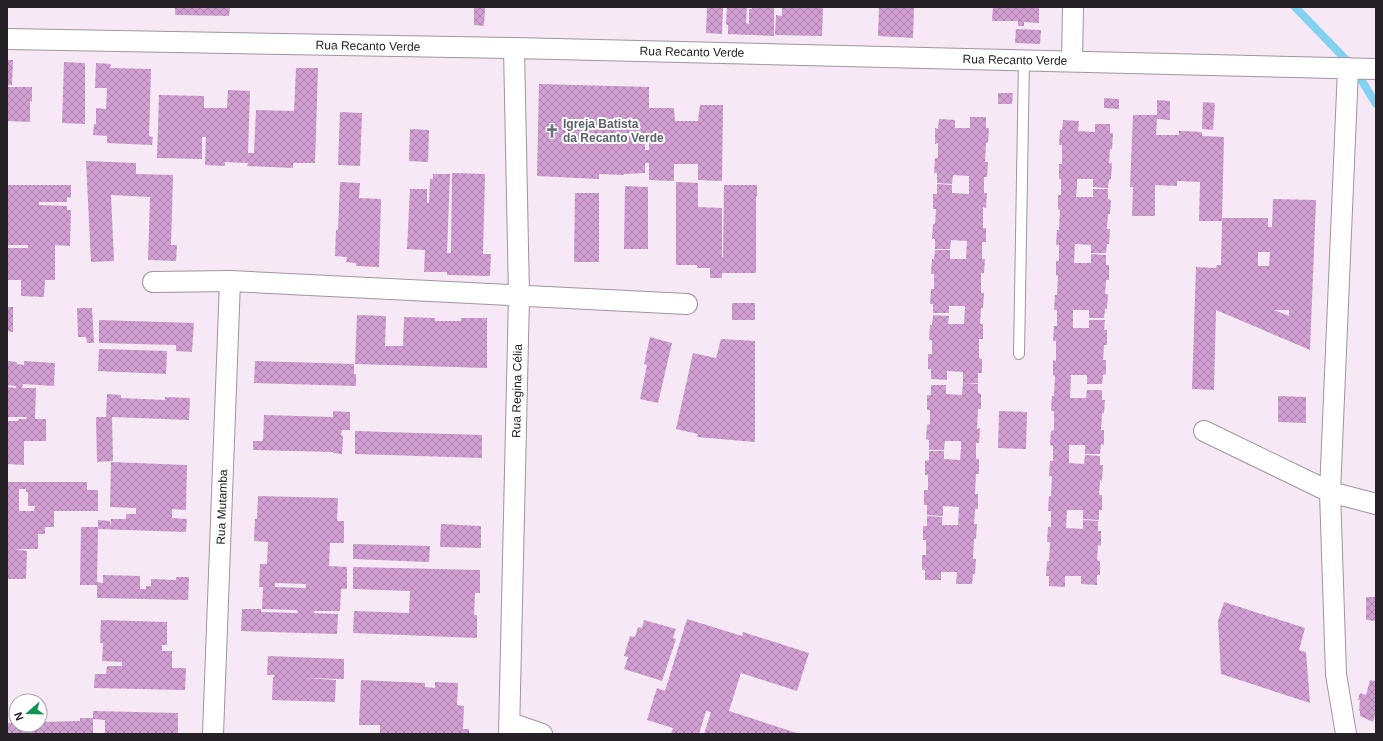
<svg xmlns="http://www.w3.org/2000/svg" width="1383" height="741" font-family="Arial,sans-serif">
<defs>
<pattern id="building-cross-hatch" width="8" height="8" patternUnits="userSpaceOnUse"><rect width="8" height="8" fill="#d19fd2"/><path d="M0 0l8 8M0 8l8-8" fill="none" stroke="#a981aa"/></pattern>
</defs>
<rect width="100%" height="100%" fill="#f6e8f5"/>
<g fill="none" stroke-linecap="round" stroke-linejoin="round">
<path stroke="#81d2f0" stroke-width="8" d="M1295 7 1354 68 1376 104"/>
</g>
<path fill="url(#building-cross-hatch)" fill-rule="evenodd" d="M175 7H230L229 16 175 15Z
M474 7H485L484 26 474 25Z
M707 7H723L722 34 706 33Z
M727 7H747L746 23 749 24V9H752V7H774V36L728 34V25L726 24Z
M782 7H823L822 36 775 35 776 15 782 16Z
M879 7H914L913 38 878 36Z
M993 7H1039V23L1024 22V26H1018V21H992Z
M1016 29 1041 30 1040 44 1015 43Z
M7 60H13L12 85H7Z
M64 62 85 63V124L62 123Z
M96 63 111 64 110 68 151 69 149 136 153 137 152 145 107 143V136L93 135 94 124H96V108L106 109 107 88H95Z
M296 68H318L315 163H293V168L247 166 248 163 225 162V166L205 165 206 137H202V159L157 158 159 95 204 96V108H227L228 90 250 91 248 153H254L256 110 294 111Z
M539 84 649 87V108H674L675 121H698L700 105H723L722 181 698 180V164H674V181L649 180V163H645V173L624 174V175L599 174V179L537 176ZM624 133H649V150H645V135L625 136Z
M7 87H32V102L30 101V122L7 121Z
M998 93H1013L1012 104H998Z
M1104 98 1119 99V109L1104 108Z
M1157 100 1170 101V120L1157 119 1156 135H1179V131H1182L1202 132V136L1224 137 1222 218H1268V227H1272L1273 199 1316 200 1310 350 1216 310 1214 390 1192 389 1196 267 1216 268 1217 265H1221L1222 221H1199L1200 182 1177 181V186L1155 185V216H1132L1133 187H1130L1133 115H1157ZM1258 252H1270L1269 266H1258ZM1274 310H1289V316Z
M1203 102 1215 103 1213 130 1202 129Z
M340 112 362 113 360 166 338 165Z
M970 117H986V128H989L988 142 986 143 985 162H988L987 177H984V193H987L986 208 983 207V228H986V242H982V259H985L984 273H981V293H984L983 308H981L980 324H983V339H979V358L982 359V373H978V383H963V372L947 371V380L931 379V369H928V354H932V340H929L930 325H932L933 315 949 316 948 324H964L965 306H949V313H933V304H930L931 289H934V274H931L932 259H934L935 250H950V259H966L967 241 951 240 950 249H935V239H932L933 224H935L936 209H933V194H937V184L952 185V193L969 194V176L953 175 952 184 937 183V173H934L935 158H938V143L935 144V128L938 129 939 119 955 120V128H970Z
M1063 120 1079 121 1078 131 1095 132V124H1110V133H1113L1112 149H1110L1109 163H1112L1111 179 1109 180 1108 188 1093 187V179H1077V186L1076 197H1093V189H1108V199L1111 200 1110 214H1108L1107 229H1110L1109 244H1107L1106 253H1091V245L1075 244 1074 263H1091V254L1106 255V265H1109V280H1106L1105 294H1108L1107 309H1105L1104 318H1089V310H1073V328H1089V320H1105L1104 330H1107V345H1104L1103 360H1106V374L1103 375 1102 384H1087V375H1071L1070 398H1086L1087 390H1102V400H1105L1104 413H1102L1101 430H1104V445L1101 444 1100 454H1085V445H1069V463L1084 464 1085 455 1100 456V465H1103L1102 481 1100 480 1099 495H1102V510H1099V520L1083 519V510H1067L1066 528 1083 529V520L1098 521V531H1101V546L1098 545 1097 560 1100 561V575H1097V585L1081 584V576H1065V587L1049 586V576H1046L1047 561H1049L1050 542H1047L1048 527H1051V511H1048L1049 496H1051L1052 476H1049L1050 461H1053V446L1050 445 1051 431 1054 430V411H1051L1052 396H1054L1055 375 1053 376V360L1056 361V341H1053L1054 326H1057V310H1054L1055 295H1057L1058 276 1056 275V261H1059V245H1056L1057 230H1059L1060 210H1058V195H1061V179H1059V164H1062V145H1059L1060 130H1062Z
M410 129 429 130 428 162 409 161Z
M86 161 136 163V174L173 175 171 245H177L176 261 148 260 150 197 111 195 114 261 91 262Z
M452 173 485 174 483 254H491L490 276 447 275V272H424L425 250 407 249 410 189H427V203H429L430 179H433V174H450L447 253H451Z
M340 182 360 183 359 198 381 199 379 267 356 266V263L346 262 347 257 335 256 336 230H338Z
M676 182 698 183V207L722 208V257H723L724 185H757V196H756V273H722V278H710V268H697V265H676Z
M7 185H71V198L67 197V202H39V205L67 206V210H71L70 246 55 245V280H45L44 297 21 296V280H7V248H28V245H7Z
M625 186 648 187V249H624Z
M575 193H599V262H574Z
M732 303H755V320H732Z
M7 307H13V332L7 331Z
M77 308H92L94 343H87L86 337H78Z
M357 315 386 316 385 346H403L404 317 435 318V321H461V318H487V368L355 364Z
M99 320 194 323 192 352 176 351V345L99 343Z
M650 337 672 343 658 403 640 399 647 365 644 364Z
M721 339 755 341V442L697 437 698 434 676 429 693 353 716 358Z
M99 349 167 351 166 374 98 371Z
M7 361 17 362V364L24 365V361L55 363 54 386 23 384 22 388H36L35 419H46V441H24V465L7 464V421H18L19 419H27L26 417H7V387L16 388V386L7 385Z
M255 361 354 364V374H356V386L254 383Z
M963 383 978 384V393L981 394V409H978L977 429 980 428 979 443H976V459H979V474H976L975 494H978V509H975L974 524H977L976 539H974L973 559H976L975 574H973L972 584H956L957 572H941V580H925V570H922V555H926V540H923V526H927V516L942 517V525H958L959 507 943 506V516L927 515V505H924V490H928V475H925V461L929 460V451H944V459L960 460 961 449V441H945L944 450H929V440L926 439 927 425 930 424V410H927V395H931V385H946V394L962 395Z
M107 394 121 395V398L165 400V397L190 398 189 420 112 417 113 461 97 462 96 417H106Z
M1278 396 1306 397V423L1278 422Z
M333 411 350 412V430H342L341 435 343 436 342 454 333 453V452L253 450V441H263L264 415 333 417Z
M999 411 1027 412 1026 449 998 448Z
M355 431 482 435V458L355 454Z
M111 462 187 465 186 510 172 509V518L187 519 186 532 98 529 97 582 103 583V575L140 576V589H146V586H151V579L176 580V577H189L188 600 97 598V585H80L81 527H98V520L110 521 111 528V519H126V514H136V508L110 507Z
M7 482H87V490H98V511H54V527H45V534H38V549H15L27 551 26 579H7ZM19 489H26V492H28V506H35L34 511H19Z
M258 496 338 498 337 521H344V543H330L329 566 347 567V589H341L340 611H314V613L338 614 337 634 241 631 242 609H261V612L298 613 297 610 262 609 263 587H259L260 564H267L268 542 254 541 255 519H257ZM275 583 306 584V588L275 587Z
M441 524 481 526V548L440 547Z
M353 544 430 546 429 562 353 559Z
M353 567 480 570V593H475L474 615H477V638L353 633 354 611 409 613 410 591 353 589Z
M1366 597H1376V621L1366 620Z
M1224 602 1305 628 1299 650 1306 652 1310 703 1221 674 1218 621Z
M687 619 742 636 743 632 809 653 797 691 741 673 729 711 800 734H704L711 712 706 711 699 734H671L673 728 647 720 657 688 665 691Z
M101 620 167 622V645H162V651H172V668H186L185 690 94 688 95 674H106L107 666H122V662L102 661 103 643H100Z
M644 620 676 629 673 638 676 639 662 681 624 669 628 657 624 656 630 636 635 637 638 627 642 628Z
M268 656 344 659V679L304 678 336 680 335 702 272 700 273 677H274L275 675H267Z
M361 680 425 683V687L435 688V682L458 683 457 705 464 706 463 729H469V734H380V725H359Z
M1370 680 1376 681V715H1375L1373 722 1360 716V711H1359L1360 700H1358L1360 693 1366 695Z
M93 711 178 713V734L105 733V720L93 719V734H7V723H16V725H40V722L80 721V718H93Z"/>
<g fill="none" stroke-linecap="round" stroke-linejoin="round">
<defs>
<path id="lane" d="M1019 354 1024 60"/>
<path id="street" d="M7 39 514 48 1376 69
M1072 61 1073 7
M153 282 230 281 687 304
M1204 431 1330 492 1376 504
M510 723 542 734
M213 734 230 281
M509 734 519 296 514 48
M1346 734 1336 674 1330 492 1348 68"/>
</defs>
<use href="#lane" stroke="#a194a0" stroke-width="12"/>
<use href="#street" stroke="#a194a0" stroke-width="22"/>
<use href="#lane" stroke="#fff" stroke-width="10"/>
<use href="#street" stroke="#fff" stroke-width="20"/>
</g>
<defs>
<symbol id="church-bare" viewBox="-9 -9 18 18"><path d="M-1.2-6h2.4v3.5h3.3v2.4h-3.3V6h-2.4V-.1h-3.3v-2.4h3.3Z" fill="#6b7280" stroke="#fff" stroke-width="2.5" paint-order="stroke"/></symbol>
</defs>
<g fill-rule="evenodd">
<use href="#church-bare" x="542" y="121" width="20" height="20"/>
</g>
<g text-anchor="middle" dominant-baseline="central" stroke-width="4" stroke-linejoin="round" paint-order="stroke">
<g font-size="12" fill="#252025" stroke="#fff">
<text transform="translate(368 46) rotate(1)">Rua Recanto Verde</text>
<text transform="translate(692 52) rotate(1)">Rua Recanto Verde</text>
<text transform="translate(1015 60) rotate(1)">Rua Recanto Verde</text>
<text transform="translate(517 391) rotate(-89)">Rua Regina Célia</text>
<text transform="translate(222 507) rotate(-88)">Rua Mutamba</text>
</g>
<g font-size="12" font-weight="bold" fill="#5b616d" stroke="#fff" text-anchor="start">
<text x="563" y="124">Igreja Batista<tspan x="563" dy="14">da Recanto Verde</tspan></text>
</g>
</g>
<rect width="1383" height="741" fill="none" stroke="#252025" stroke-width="16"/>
<g transform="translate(28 713) rotate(250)"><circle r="19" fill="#ffffff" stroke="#a8a6a8"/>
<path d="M0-3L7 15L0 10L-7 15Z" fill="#109351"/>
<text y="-6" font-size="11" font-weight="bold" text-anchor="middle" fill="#252025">N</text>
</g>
</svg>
